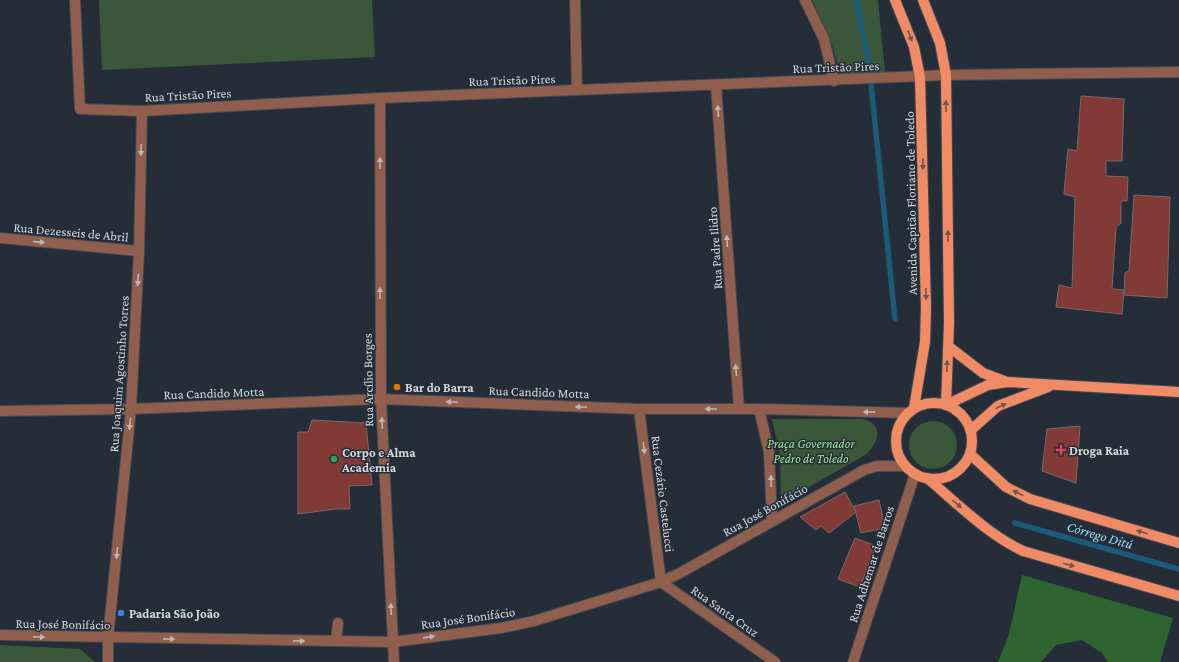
<svg xmlns="http://www.w3.org/2000/svg" width="1179" height="662" font-family="'Crimson Pro',serif">
<rect width="100%" height="100%" fill="#252e38"/>
<path fill="#3a5839" d="M99 0H372L375 57 102 70Z
M812 0H878L885 72 841 74 830 39Z
M772 419H862C885 423 879 444 865 455L781 503 780 455Z
M909 445a24 24 0 1 1 48 0a24 24 0 1 1-48 0Z
M0 645 80 649 95 662H0Z"/>
<path fill="#2f632f" d="M1022 575 1173 618 1160 662H1108L1102 653 1082 640 1056 645 1041 662H998L1009 634Z"/>
<g fill="none" stroke-linecap="round" stroke-linejoin="round">
<path stroke="#1b5a78" stroke-width="5.5" d="M856 0 869 64 895 319
M1015 523 1179 569"/>
</g>
<path fill="#813a35" stroke="#7a6967" d="M1081 96 1124 99 1122 161H1106V176L1128 177 1127 201H1121V223L1116 227 1112 289 1124 290 1122 314 1056 307 1059 285 1072 288 1075 197 1064 194 1068 149 1077 151Z
M1134 195 1170 197 1167 298 1124 295 1125 273 1129 271Z
M312 420 366 423 372 485 349 486 350 509H335L298 514V432H308Z
M1080 426 1076 483 1042 471 1047 429Z
M845 492 856 512 829 533 821 526 816 530 800 517Z
M879 500 885 528 861 533 854 506Z
M855 538 876 546 860 587 838 579Z"/>
<g fill="none" stroke-linecap="round" stroke-linejoin="round">
<defs>
<path id="minor" d="M75 0 80 109 142 111 380 98 946 75 1179 72
M575 0 577 90
M805 0 824 39 834 81
M716 85 739 409
M380 98 381 399 394 662
M0 238 139 251
M639 409 661 582 775 662
M759 409 769 452 772 520
M0 411 131 409 381 399 639 409H759L908 413
M0 635 393 642 501 628 534 621 661 582 680 573 864 470 877 466H905
M336 641 338 623
M108 662V638L131 409 139 251 142 111
M853 662 915 474"/>
<path id="major" d="M895 0 914 47 920 77 926 308 925 342 914 408
M923 0 940 43 946 75 949 323 946 405 988 385 1008 382 1179 392
M948 346 983 373 1007 382
M896 441a38 38 0 1 1 76 0a38 38 0 1 1-76 0Z
M971 430 998 406 1048 387
M970 454 1006 487 1030 499 1179 543
M927 478C958 504 987 534 1023 551L1179 596"/>
</defs>
<use href="#minor" stroke="#414953" stroke-width="12"/>
<use href="#major" stroke="#414953" stroke-width="12"/>
<use href="#minor" stroke="#905e4c" stroke-width="10"/>
<use href="#major" stroke="#f18b66" stroke-width="10"/>
</g>
<defs><path id="oneway-solid" d="M-6-.8H1V-3.2L6.5 0L1 3.2V.8H-6Z"/></defs>
<g fill="#77534a">
<use href="#oneway-solid" transform="translate(910 36) rotate(69)"/>
<use href="#oneway-solid" transform="translate(946 106) rotate(-91)"/>
<use href="#oneway-solid" transform="translate(923 164) rotate(89)"/>
<use href="#oneway-solid" transform="translate(948 236) rotate(-91)"/>
<use href="#oneway-solid" transform="translate(926 294) rotate(89)"/>
<use href="#oneway-solid" transform="translate(947 366) rotate(-88)"/>
<use href="#oneway-solid" transform="translate(1001 406) rotate(-26)"/>
<use href="#oneway-solid" transform="translate(1018 493) rotate(-153)"/>
<use href="#oneway-solid" transform="translate(957 504) rotate(40)"/>
<use href="#oneway-solid" transform="translate(1142 532) rotate(-164)"/>
<use href="#oneway-solid" transform="translate(1069 565) rotate(16)"/>
</g>
<g fill="#c0b4b4">
<use href="#oneway-solid" transform="translate(718 111) rotate(-94)"/>
<use href="#oneway-solid" transform="translate(141 150) rotate(91)"/>
<use href="#oneway-solid" transform="translate(380 163) rotate(-90)"/>
<use href="#oneway-solid" transform="translate(727 241) rotate(-94)"/>
<use href="#oneway-solid" transform="translate(39 242) rotate(5)"/>
<use href="#oneway-solid" transform="translate(138 280) rotate(93)"/>
<use href="#oneway-solid" transform="translate(380 293) rotate(-90)"/>
<use href="#oneway-solid" transform="translate(736 370) rotate(-94)"/>
<use href="#oneway-solid" transform="translate(452 402) rotate(-178)"/>
<use href="#oneway-solid" transform="translate(581 407) rotate(-178)"/>
<use href="#oneway-solid" transform="translate(711 409) rotate(-180)"/>
<use href="#oneway-solid" transform="translate(869 412) rotate(-179)"/>
<use href="#oneway-solid" transform="translate(382 423) rotate(-93)"/>
<use href="#oneway-solid" transform="translate(130 424) rotate(96)"/>
<use href="#oneway-solid" transform="translate(644 448) rotate(83)"/>
<use href="#oneway-solid" transform="translate(771 481) rotate(-92)"/>
<use href="#oneway-solid" transform="translate(117 553) rotate(96)"/>
<use href="#oneway-solid" transform="translate(391 609) rotate(-93)"/>
<use href="#oneway-solid" transform="translate(39 637) rotate(2)"/>
<use href="#oneway-solid" transform="translate(429 637) rotate(-8)"/>
<use href="#oneway-solid" transform="translate(169 639) rotate(1)"/>
<use href="#oneway-solid" transform="translate(299 641) rotate(1)"/>
</g>
<circle fill="#e8710a" stroke="#252e38" stroke-width="1.5" cx="397" cy="387" r="4"/>
<path fill="#e0444e" stroke="#252e38" stroke-width="1.5" d="M1059 444h4v4h4v4h-4v4h-4v-4h-4v-4h4z"/>
<circle fill="#2e9e5b" stroke="#252e38" stroke-width="1.5" cx="334" cy="459" r="4"/>
<circle fill="#3f7fe0" stroke="#252e38" stroke-width="1.5" cx="121" cy="613" r="4"/>
<g text-anchor="middle" dominant-baseline="central" stroke-width="3" stroke-linejoin="round" paint-order="stroke">
<g font-size="13" fill="#d4d9e0" stroke="#252e38">
<text transform="translate(836 67) rotate(-2)">Rua Tristão Pires</text>
<text transform="translate(512 80) rotate(-2)">Rua Tristão Pires</text>
<text transform="translate(188 95) rotate(-3)">Rua Tristão Pires</text>
<text transform="translate(911 203) rotate(-91)">Avenida Capitão Floriano de Toledo</text>
<text transform="translate(71 232) rotate(5)">Rua Dezesseis de Abril</text>
<text transform="translate(715 248) rotate(-94)">Rua Padre Ilidro</text>
<text transform="translate(119 374) rotate(-86)">Rua Joaquim Agostinho Torres</text>
<text transform="translate(368 380) rotate(-91)">Rua Arcílio Borges</text>
<text transform="translate(539 392) rotate(2)">Rua Candido Motta</text>
<text transform="translate(214 393) rotate(-2)">Rua Candido Motta</text>
<text transform="translate(663 494) rotate(83)">Rua Cezário Castelucci</text>
<text transform="translate(765 510) rotate(-29)">Rua José Bonifácio</text>
<text transform="translate(871 564) rotate(-72)">Rua Adhemar de Barros</text>
<text transform="translate(725 611) rotate(35)">Rua Santa Cruz</text>
<text transform="translate(468 618) rotate(-8)">Rua José Bonifácio</text>
<text transform="translate(63 624) rotate(1)">Rua José Bonifácio</text>
</g>
<g font-size="13" font-weight="bold" fill="#d4d9e0" stroke="#252e38" text-anchor="start">
<text x="405" y="387">Bar do Barra</text>
<text x="1069" y="450">Droga Raia</text>
<text x="342" y="452">Corpo e Alma<tspan x="342" dy="15">Academia</tspan></text>
<text x="129" y="613">Padaria São João</text>
</g>
<g font-size="13" font-style="italic" fill="#9be699" stroke="#252e38">
<text x="811" y="443">Praça Governador<tspan x="811" dy="15">Pedro de Toledo</tspan></text>
</g>
<g font-size="14" font-style="italic" fill="#9edafc" stroke="#252e38">
<text transform="translate(1100 535) rotate(16)">Córrego Ditú</text>
</g>
</g>
</svg>
